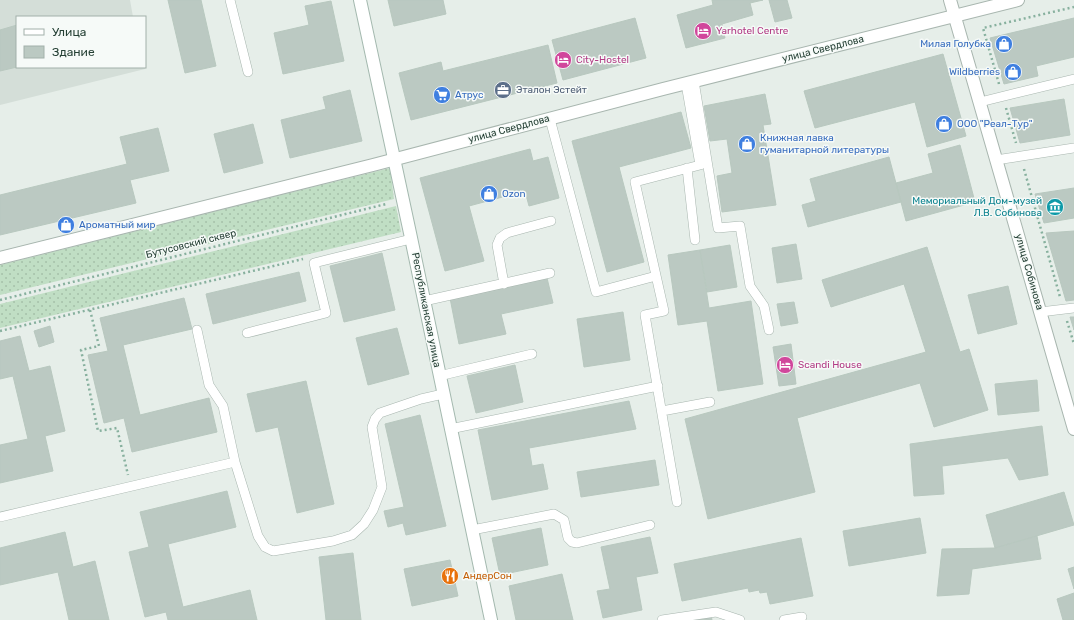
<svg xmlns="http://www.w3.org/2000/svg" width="1074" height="620" font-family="Rubik,sans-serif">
<defs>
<pattern id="grass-dots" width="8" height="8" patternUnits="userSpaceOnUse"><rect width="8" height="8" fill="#c0dec4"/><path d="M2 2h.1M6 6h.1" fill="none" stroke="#a5c0a9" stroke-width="1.8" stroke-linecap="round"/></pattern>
</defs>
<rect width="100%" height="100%" fill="#e6eee9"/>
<path fill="#d4ded8" d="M0 0H130L133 17H17V67H145V69L0 105Z"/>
<path fill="url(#grass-dots)" d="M390 168 394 199 0 295V265Z
M396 206 401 232 0 328V304Z"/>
<path fill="#bbc9c2" stroke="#b8c8bf" d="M168 0H201L216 66 185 73Z
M388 0H443L446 14 394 26Z
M712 0H763L750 3 753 15 722 24 725 38 686 48 677 15 713 5Z
M769 0H787L792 18 775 22Z
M331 1 344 61 283 74 274 33 309 25 305 6Z
M635 18 646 58 563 80 552 40Z
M1074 18V57L1036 66 1038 76 1004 84 990 38Z
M17 25V67L0 71V30Z
M548 45 557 83 411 120 399 73 441 62 443 71Z
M943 54 966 136 927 147 915 102 815 128 804 91Z
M350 90 362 141 290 158 281 120 326 109 323 97Z
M765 94 771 124 763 125 776 205 722 212 717 176 732 173 727 139 710 141 704 106Z
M1064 99 1070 135 1020 143 1010 108Z
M681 112 691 148 619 167 644 262 607 272 572 141Z
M253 124 263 163 224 173 214 134Z
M158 128 169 171 130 180 136 203 0 235V195L127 164 120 137Z
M960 145 975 202 906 221 896 183 933 173 928 154Z
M530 149 533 161 548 157 559 198 529 206 525 191 469 206 484 261 445 271 420 178Z
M889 157 901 202 808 227 802 205 816 201 810 179Z
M1074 188V218L1044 223 1035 194Z
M1074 231V300L1066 301 1046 233Z
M796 244 802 279 777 283 772 248Z
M730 245 737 287 707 292 700 250Z
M927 247 960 352 969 349 988 410 934 427 920 383 797 418 815 492 708 519 685 419 926 352 904 284 831 307 822 280Z
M700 250 709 308 751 301 763 384 718 391 707 321 678 325 668 255Z
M382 253 395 310 344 322 330 266Z
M299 272 306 301 213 324 206 294Z
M547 278 553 303 501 314 506 334 459 344 450 298Z
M1008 286 1017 324 978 334 968 295Z
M184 298 192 329 123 345 140 415 209 398 217 432 132 452 124 418 104 423 88 355 108 351 100 318Z
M794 302 798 323 781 326 777 304Z
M623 312 630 360 584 367 577 319Z
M1070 317H1074V330Z
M50 326 54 342 39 347 34 331Z
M397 328 409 374 368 385 356 338Z
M20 336 29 371 50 366 65 431 45 436 53 471 0 483V445L28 439 13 376 0 379V341Z
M791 344 796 384 779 386 773 347Z
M515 365 523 402 476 413 467 376Z
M1037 380 1039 411 998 415 995 384Z
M306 381 334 504 297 513 278 427 256 432 247 394Z
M629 401 636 429 529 448 532 466 543 464 548 489 492 500 478 430Z
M420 415 446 526 406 535 403 523 388 527 384 511 404 507 385 424Z
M1042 426 1048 475 1019 480 1008 458 942 466 944 494 914 496 910 444Z
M655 460 659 485 581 497 577 472Z
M227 491 236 527 168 544 183 607 250 590 257 620H168L166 612 145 617 129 552 149 547 140 512Z
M1064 492 1074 525 995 548 986 515Z
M920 518 926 553 849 566 843 531Z
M541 528 548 565 500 575 492 538Z
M65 532 73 567 95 561 109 620H69L58 572 0 585V548Z
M1037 536 1041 559 972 569 969 594 937 596 942 549 995 548Z
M650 537 658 573 636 577 642 610 603 618 597 591 610 589 601 547Z
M801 538 813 596 770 604 767 592 760 593 759 590 749 592 748 588 682 601 674 564Z
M353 553 361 620H326L319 557Z
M450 560 458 596 412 606 404 569Z
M1074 567V589L1068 569Z
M562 574 573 620H516L509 586Z
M1074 593V620H1063L1057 599Z
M711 615 712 620H686Z"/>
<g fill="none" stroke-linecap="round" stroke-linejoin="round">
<defs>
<path id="service" d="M230 0 248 72
M694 81 718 228 740 226 750 286 764 306 769 330
M980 102 1074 79
M550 119 596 292 656 276
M996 160 1074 148
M687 168 695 240
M504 284 497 245 500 238 507 233 551 221
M424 301 550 273
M1040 312 1074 308
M197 330 209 385 223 406 235 462
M247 333 326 313 314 263 411 239
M439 376 532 354
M662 411 710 402
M450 429 658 386
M677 502 645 315 664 311 635 182 700 165 686 84
M0 517 235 462 258 536 265 547 273 551 333 541 352 535 364 524 373 510 382 487 372 427 375 419 380 413 421 399 443 394
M472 530 554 514 564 520 568 538 572 542 577 543 650 525
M662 620 716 612 740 620
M784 620 802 617"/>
<path id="minor" d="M950 0 1074 429
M0 258 373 165 663 89 1018 0"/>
<path id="secondary" d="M360 0 410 233 491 620"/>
</defs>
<use href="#service" stroke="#a8b6af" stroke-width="10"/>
<use href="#minor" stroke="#a8b6af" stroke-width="14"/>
<use href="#secondary" stroke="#a4b9af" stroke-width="14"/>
<path stroke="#87b09e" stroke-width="2.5" stroke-dasharray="2 3" stroke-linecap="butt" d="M999 84 983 28 1074 7
M1006 108 1016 143
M1024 169 1060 297
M0 300 386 204
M90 310 99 346 81 350 98 431 117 428 128 475
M1067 321 1074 344
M0 331 303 259"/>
<use href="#service" stroke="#fff" stroke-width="9"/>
<use href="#minor" stroke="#fff" stroke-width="12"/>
<use href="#secondary" stroke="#fff" stroke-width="12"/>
</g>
<defs>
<symbol id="hotel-disc" viewBox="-11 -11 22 22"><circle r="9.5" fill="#d1479c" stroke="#f6faf8"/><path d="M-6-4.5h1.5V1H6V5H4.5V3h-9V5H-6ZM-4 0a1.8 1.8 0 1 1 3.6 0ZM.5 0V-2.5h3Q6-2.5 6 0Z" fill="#fff"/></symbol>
<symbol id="shop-disc" viewBox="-11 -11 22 22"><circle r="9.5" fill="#3f7fe0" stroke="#f6faf8"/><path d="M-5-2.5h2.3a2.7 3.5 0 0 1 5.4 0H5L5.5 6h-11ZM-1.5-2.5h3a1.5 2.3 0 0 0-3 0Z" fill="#fff"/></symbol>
<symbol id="office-disc" viewBox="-11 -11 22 22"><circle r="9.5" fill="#5c6f8a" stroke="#f6faf8"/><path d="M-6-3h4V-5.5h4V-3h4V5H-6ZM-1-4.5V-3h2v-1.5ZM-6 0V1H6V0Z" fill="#fff"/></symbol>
<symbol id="supermarket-disc" viewBox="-11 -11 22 22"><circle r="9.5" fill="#3f7fe0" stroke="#f6faf8"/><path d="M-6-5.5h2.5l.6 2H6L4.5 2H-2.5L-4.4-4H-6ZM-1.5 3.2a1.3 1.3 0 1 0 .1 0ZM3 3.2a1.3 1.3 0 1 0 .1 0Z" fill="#fff"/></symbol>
<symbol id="museum-disc" viewBox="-11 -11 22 22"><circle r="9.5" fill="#0f9aa8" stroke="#f6faf8"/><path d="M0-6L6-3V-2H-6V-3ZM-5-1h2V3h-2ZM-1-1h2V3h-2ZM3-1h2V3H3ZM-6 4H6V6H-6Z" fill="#fff"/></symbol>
<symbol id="restaurant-disc" viewBox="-11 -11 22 22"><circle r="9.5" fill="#e8710a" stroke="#f6faf8"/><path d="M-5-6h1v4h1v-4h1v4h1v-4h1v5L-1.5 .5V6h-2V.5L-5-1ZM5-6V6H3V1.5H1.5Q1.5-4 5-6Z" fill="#fff"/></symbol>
</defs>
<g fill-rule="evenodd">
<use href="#hotel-disc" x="693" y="21" width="20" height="20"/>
<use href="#shop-disc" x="994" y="34" width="20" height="20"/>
<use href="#hotel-disc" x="553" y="50" width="20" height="20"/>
<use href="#shop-disc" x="1003" y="62" width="20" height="20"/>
<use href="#office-disc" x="493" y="80" width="20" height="20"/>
<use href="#supermarket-disc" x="432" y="85" width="20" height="20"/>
<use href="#shop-disc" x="934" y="114" width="20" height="20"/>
<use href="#shop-disc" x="737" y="134" width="20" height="20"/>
<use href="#shop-disc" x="479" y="184" width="20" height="20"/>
<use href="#museum-disc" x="1045" y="197" width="20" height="20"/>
<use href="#shop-disc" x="56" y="215" width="20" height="20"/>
<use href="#hotel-disc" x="775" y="355" width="20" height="20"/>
<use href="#restaurant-disc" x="440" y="566" width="20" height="20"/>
</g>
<g text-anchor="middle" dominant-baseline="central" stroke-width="3" stroke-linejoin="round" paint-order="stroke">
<g font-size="10" fill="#b23c85" stroke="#f6faf8" text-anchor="start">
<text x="716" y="31">Yarhotel Centre</text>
<text x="576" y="60">City-Hostel</text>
<text x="798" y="365">Scandi House</text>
</g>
<g font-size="10" fill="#366cbe" stroke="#f6faf8" text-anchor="start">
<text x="991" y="44" text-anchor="end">Милая Голубка</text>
<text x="1000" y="72" text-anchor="end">Wildberries</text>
<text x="455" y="95">Атрус</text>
<text x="957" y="124">ООО "Реал-Тур"</text>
<text x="760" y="138">Книжная лавка<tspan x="760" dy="12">гуманитарной литературы</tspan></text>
<text x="502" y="194">Ozon</text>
<text x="79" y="225">Ароматный мир</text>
</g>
<g font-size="10" fill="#254035" stroke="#f6faf8">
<text transform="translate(823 49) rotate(-14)">улица Свердлова</text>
<text transform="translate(509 129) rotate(-15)">улица Свердлова</text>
<text transform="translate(191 244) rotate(-14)">Бутусовский сквер</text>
<text transform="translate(1029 272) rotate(74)">улица Собинова</text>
<text transform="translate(426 310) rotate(79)">Республиканская улица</text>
</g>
<g font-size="10" fill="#4e5e75" stroke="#f6faf8" text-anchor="start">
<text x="516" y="90">Эталон Эстейт</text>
</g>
<g font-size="10" fill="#0d838f" stroke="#f6faf8" text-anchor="end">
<text x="1042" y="201">Мемориальный Дом-музей<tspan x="1042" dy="12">Л.В. Собинова</tspan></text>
</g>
<g font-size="10" fill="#c56008" stroke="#f6faf8" text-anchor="start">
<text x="463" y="576">АндерСон</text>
</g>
</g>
<rect x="16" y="16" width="130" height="52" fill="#f6faf8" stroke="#a2b0aa"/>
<rect x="24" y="29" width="20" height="6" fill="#ffffff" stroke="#a2b0aa"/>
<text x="52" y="36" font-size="12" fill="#254035">Улица</text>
<rect x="24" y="46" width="20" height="12" fill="#bbc9c2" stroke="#a2b0aa"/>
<text x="52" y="56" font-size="12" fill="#254035">Здание</text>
</svg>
